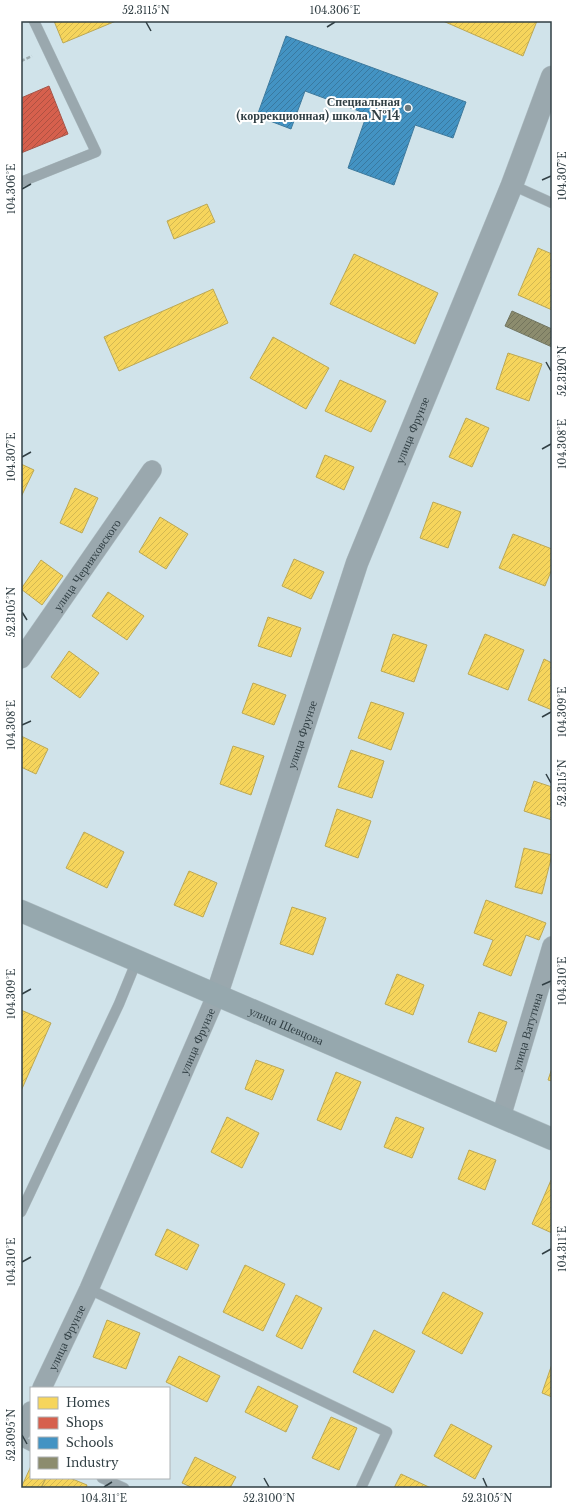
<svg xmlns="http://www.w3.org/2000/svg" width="573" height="1509" font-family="'Libre Baskerville',serif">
<defs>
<pattern id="homes-hatch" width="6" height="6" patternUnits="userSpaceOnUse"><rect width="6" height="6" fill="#f6d55c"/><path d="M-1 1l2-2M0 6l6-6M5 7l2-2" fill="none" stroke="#d3b851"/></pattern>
<pattern id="shops-hatch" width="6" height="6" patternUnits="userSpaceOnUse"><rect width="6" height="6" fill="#d6604d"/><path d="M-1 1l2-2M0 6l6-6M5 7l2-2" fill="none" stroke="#ae5142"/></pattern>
<pattern id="schools-hatch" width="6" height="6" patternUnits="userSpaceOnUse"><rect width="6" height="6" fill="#4393c3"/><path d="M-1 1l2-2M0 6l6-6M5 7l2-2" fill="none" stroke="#3979a0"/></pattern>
<pattern id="industry-hatch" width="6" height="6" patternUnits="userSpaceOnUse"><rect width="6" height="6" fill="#8c8c6e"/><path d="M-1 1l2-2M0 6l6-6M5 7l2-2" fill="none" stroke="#73745c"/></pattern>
</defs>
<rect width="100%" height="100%" fill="#d0e3ea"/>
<path fill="url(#homes-hatch)" stroke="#bba855" d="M54 21H116L63 43Z
M443 21H537L523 56Z
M207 204 215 222 174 239 167 221Z
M538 248 552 254V310L518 295Z
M354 254 438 293 415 344 330 304Z
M213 289 228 323 119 371 104 337Z
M273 337 329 368 306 409 250 378Z
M508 353 542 364 529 401 496 389Z
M340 380 386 401 371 432 325 411Z
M466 418 489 428 472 467 449 457Z
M325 455 354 467 344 490 316 477Z
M21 464 34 470 21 497Z
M75 488 98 498 82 533 60 523Z
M433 502 461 512 448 548 420 538Z
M160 517 188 534 166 569 139 552Z
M513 534 552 549V569L545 586 499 568Z
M294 559 324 572 311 599 282 586Z
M41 560 63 576 42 605 21 589Z
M108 592 144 616 127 640 92 616Z
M268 617 301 628 291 657 258 646Z
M393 634 427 645 414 682 381 671Z
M485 634 524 650 508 690 468 674Z
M69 651 99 673 80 698 51 677Z
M544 659 552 663V710L528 700Z
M253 683 286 695 274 725 242 713Z
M371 702 404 713 391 750 358 738Z
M21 736 48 749 36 774 21 767Z
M233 746 264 756 251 795 220 784Z
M351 750 384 761 372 798 338 787Z
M534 781 552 787V820L524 811Z
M337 809 371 821 358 858 325 846Z
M84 832 124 852 107 888 66 868Z
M524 848 552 855 542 894 515 887Z
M189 871 217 883 203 917 174 905Z
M486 900 546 923 539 940 526 935 511 976 483 965 493 940 474 933Z
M292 907 326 918 313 955 280 944Z
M397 974 424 985 413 1015 385 1004Z
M21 1010 51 1023 21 1091Z
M479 1012 507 1022 496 1052 468 1042Z
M256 1060 284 1070 272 1100 245 1089Z
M552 1068V1081L548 1080Z
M336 1072 361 1082 341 1130 317 1120Z
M227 1117 259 1133 242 1168 211 1152Z
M396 1117 424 1128 412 1158 384 1147Z
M469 1150 496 1160 485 1190 458 1179Z
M551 1180H552V1233L532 1224Z
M167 1229 199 1245 187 1270 155 1255Z
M245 1265 285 1284 263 1331 223 1312Z
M443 1292 483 1313 462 1354 422 1333Z
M296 1295 322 1308 302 1349 276 1336Z
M107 1320 140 1333 126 1369 93 1357Z
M374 1330 415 1351 393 1393 353 1372Z
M179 1356 220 1376 207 1402 166 1382Z
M552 1364V1397L542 1393Z
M258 1386 298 1406 286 1432 245 1412Z
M331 1417 357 1428 339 1470 312 1458Z
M451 1424 492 1446 475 1479 434 1456Z
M195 1457 236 1477 230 1488H193L182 1483Z
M31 1466V1478H46L41 1488H21Z
M401 1474 431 1488H394Z
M46 1478H70L87 1485 86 1488H41Z"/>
<path fill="url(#shops-hatch)" stroke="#a4564a" d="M49 86 68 134 21 153V98Z"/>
<path fill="url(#schools-hatch)" stroke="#3e7a9d" d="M286 36 466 102 453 138 415 125 394 185 348 168 367 114 305 91 291 129 257 116Z"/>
<path fill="url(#industry-hatch)" stroke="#717561" d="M512 311 552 329V347L505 326Z"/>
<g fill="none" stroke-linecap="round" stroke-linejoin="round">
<defs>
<path id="service" d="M21 182 96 152 34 21
M512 185 552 203
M21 1212 119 1004 137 960
M89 1289 387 1432 361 1488
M21 1441 31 1446
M102 1478 124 1488"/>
<g id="minor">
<path id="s1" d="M21 659 152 470"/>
<path id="s2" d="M501 1117 552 946"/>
<path id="s3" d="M42 1388 89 1289 217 994"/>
<path d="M21 1432 31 1411"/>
</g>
<g id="tertiary">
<path id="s4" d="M217 994 357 563 512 185 552 77"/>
</g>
<g id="secondary">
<path id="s5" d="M21 911 552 1139"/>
</g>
</defs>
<use href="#service" stroke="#afbec4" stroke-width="11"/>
<use href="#minor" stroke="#afbec4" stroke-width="20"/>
<use href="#tertiary" stroke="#afbec4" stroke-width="23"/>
<use href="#secondary" stroke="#afbec4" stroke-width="23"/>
<path stroke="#9dabaf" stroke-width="2.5" stroke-dasharray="4 2" stroke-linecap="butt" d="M21 61 32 56"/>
<use href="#service" stroke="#9aa8ae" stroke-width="10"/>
<use href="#minor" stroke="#9aa8ae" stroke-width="19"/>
<use href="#tertiary" stroke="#9aa8ae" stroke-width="22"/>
<use href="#secondary" stroke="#96a8ae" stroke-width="22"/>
</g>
<path fill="none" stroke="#313f44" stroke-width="1.5" d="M146 22 151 31M327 27 335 22M542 180 551 176M22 189 31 184M546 362 551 371M542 449 551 444M22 457 31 452M22 612 27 620M542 717 551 712M22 725 31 721M546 774 551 783M542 985 551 981M22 994 31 989M542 1254 551 1249M22 1262 31 1257M22 1435 27 1444M264 1478 269 1487M483 1478 487 1487M104 1487 112 1482"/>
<circle fill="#69787e" stroke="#fff" stroke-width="1.5" cx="408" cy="108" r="4"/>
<g text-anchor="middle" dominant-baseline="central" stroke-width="4" stroke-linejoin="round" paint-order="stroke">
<g font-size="12" font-weight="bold" fill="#313f44" stroke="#fff" text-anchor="end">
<text x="400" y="101">Специальная<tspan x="400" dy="14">(коррекционная) школа №14</tspan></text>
</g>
<g font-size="12" fill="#313f44" stroke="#fff">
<text stroke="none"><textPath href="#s4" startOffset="597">улица Фрунзе</textPath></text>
<text stroke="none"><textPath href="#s1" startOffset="115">улица Черняховского</textPath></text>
<text stroke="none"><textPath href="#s4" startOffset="273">улица Фрунзе</textPath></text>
<text stroke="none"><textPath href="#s5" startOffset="289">улица Шевцова</textPath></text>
<text stroke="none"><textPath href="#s2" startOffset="89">улица Ватутина</textPath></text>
<text stroke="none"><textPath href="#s3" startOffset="380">улица Фрунзе</textPath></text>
<text stroke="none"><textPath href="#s3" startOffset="56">улица Фрунзе</textPath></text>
</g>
</g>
<rect width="573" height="1509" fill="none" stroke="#ffffff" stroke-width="44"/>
<rect x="30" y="1387" width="140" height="92" fill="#ffffff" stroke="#adb2b4"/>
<rect x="38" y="1397" width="20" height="12" fill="#f6d55c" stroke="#adb2b4"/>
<text x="66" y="1407" font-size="12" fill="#313f44">Homes</text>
<rect x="38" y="1417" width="20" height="12" fill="#d6604d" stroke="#adb2b4"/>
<text x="66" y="1427" font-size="12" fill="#313f44">Shops</text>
<rect x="38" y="1437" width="20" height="12" fill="#4393c3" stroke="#adb2b4"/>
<text x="66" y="1447" font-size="12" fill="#313f44">Schools</text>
<rect x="38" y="1457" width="20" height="12" fill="#8c8c6e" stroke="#adb2b4"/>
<text x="66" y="1467" font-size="12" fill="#313f44">Industry</text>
<rect x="22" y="22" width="529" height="1465" fill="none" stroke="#313f44" stroke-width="1.5"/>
<g font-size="10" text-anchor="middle" fill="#313f44">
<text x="146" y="14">52.3115°N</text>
<text x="335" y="14">104.306°E</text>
<text transform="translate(562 176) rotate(-90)" y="4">104.307°E</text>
<text transform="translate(11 189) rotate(-90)" y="4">104.306°E</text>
<text transform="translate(562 371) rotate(-90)" y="4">52.3120°N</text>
<text transform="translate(562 444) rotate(-90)" y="4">104.308°E</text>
<text transform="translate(11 457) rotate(-90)" y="4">104.307°E</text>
<text transform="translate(11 612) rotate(-90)" y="4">52.3105°N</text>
<text transform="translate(562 712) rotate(-90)" y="4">104.309°E</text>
<text transform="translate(11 725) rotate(-90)" y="4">104.308°E</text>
<text transform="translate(562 783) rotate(-90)" y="4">52.3115°N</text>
<text transform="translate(562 981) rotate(-90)" y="4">104.310°E</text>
<text transform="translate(11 994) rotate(-90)" y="4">104.309°E</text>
<text transform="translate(562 1249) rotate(-90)" y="4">104.311°E</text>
<text transform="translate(11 1262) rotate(-90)" y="4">104.310°E</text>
<text transform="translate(11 1435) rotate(-90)" y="4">52.3095°N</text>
<text x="104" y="1502">104.311°E</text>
<text x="269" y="1502">52.3100°N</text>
<text x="487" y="1502">52.3105°N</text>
</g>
</svg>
